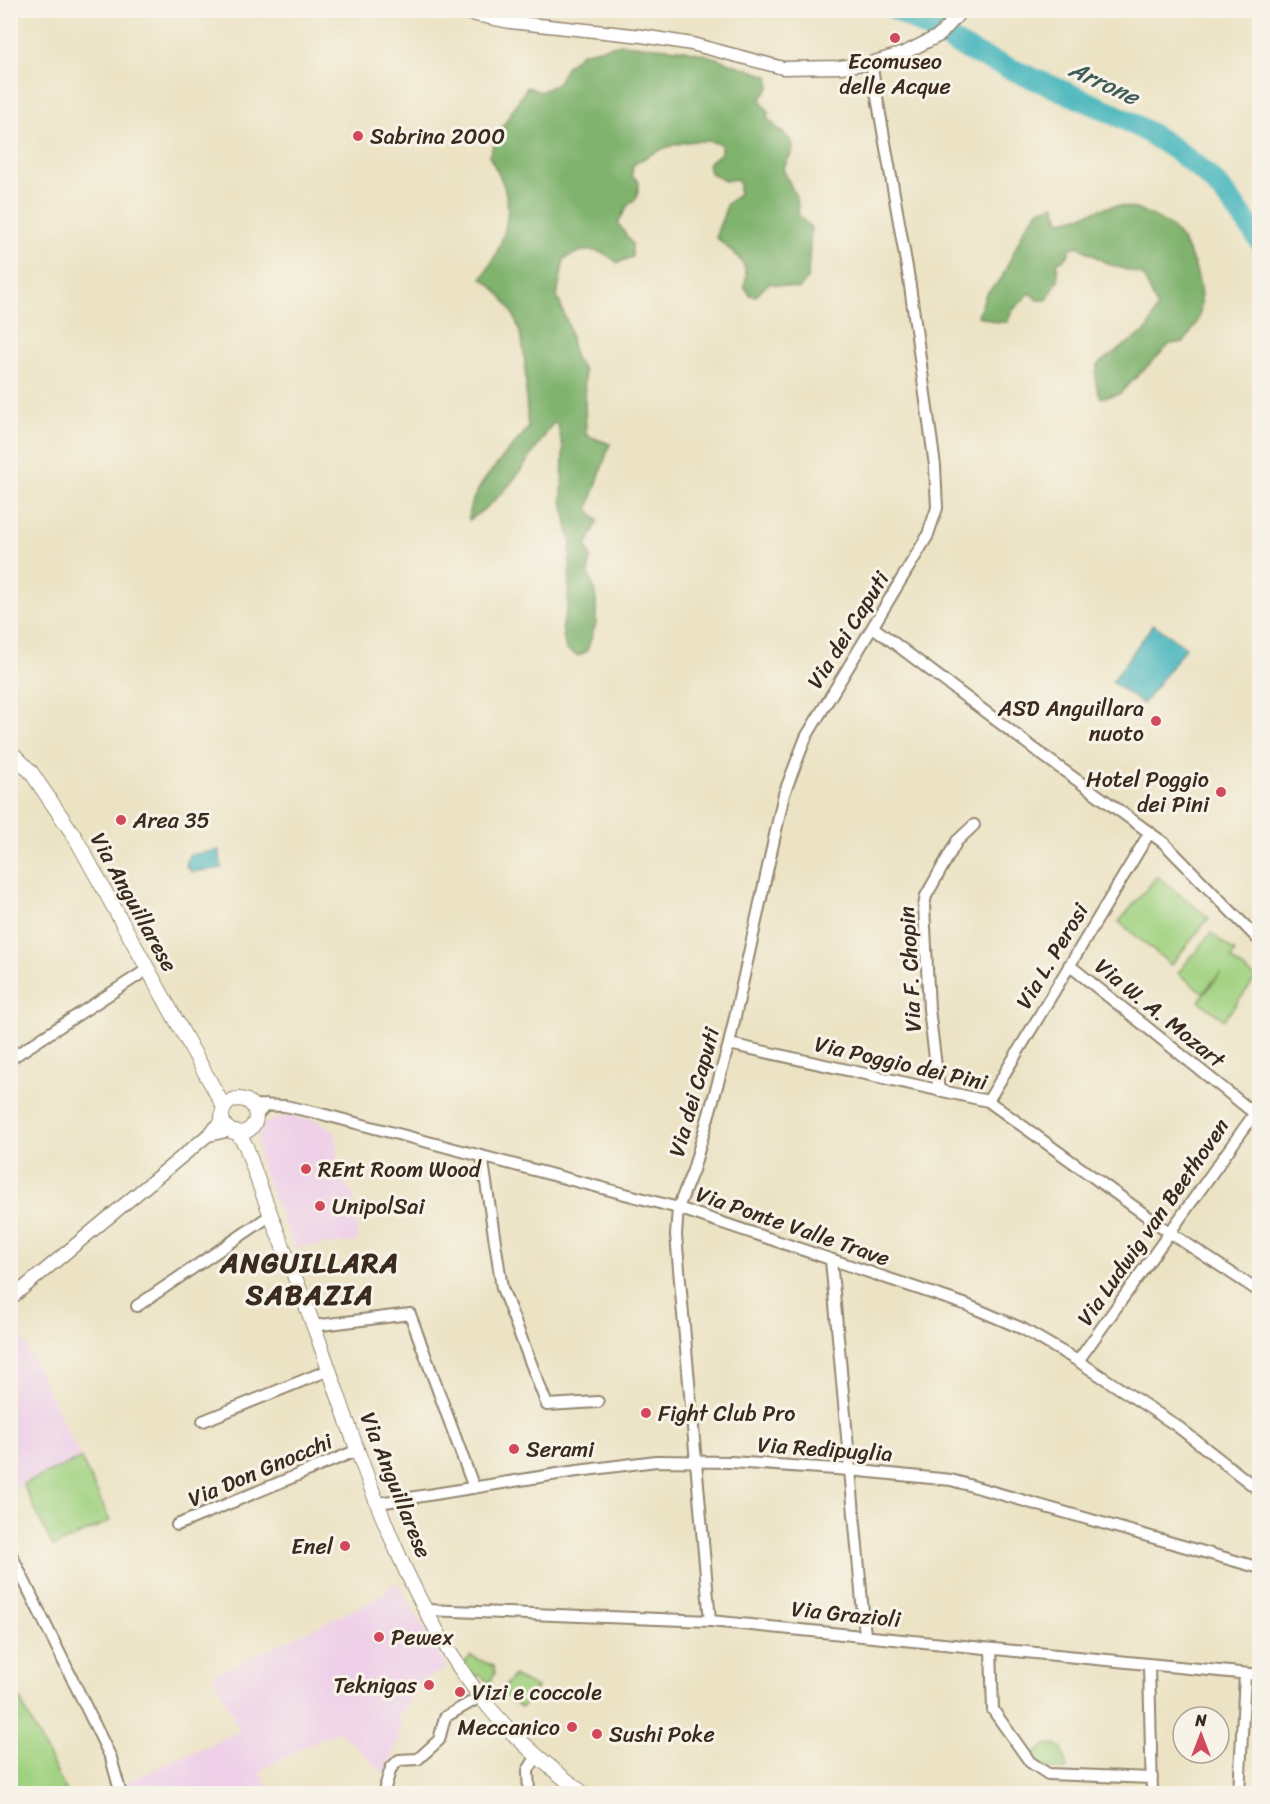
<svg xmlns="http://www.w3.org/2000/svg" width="1270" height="1804" font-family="Sriracha,sans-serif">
<rect width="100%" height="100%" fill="#f7f3e8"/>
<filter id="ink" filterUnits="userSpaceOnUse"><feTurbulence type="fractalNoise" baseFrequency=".0167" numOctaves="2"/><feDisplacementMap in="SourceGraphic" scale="12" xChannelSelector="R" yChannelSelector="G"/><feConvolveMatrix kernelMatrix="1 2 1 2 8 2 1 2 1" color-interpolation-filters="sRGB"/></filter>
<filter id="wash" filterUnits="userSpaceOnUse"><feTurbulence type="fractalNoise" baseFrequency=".008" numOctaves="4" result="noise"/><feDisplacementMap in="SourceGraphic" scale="24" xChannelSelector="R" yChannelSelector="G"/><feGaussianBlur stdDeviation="1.35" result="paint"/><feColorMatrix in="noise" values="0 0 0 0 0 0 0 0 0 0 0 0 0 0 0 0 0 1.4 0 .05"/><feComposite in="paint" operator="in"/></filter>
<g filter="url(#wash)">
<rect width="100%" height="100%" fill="#ece3c4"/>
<path fill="#eed0e8" d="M288 1116 320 1122 335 1132 341 1181 354 1194 358 1242 294 1247 262 1170 257 1142 260 1129 265 1123Z
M10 1313 81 1458 11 1490Z
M397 1582 447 1668 421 1682 397 1720 403 1727 399 1731 398 1741 386 1776 339 1731 305 1746 260 1771 268 1789 252 1793H127L124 1783 240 1731 213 1675 374 1600Z"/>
<path fill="#a0d180" stroke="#6e7e4f" stroke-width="1.5" d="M1157 876 1209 918 1171 965 1119 922Z
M1211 933 1235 952 1231 959 1256 978 1224 1020 1199 1001 1221 972 1203 993 1178 973Z
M81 1458 110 1521 53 1547 23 1484Z
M471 1656 493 1666 495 1673 489 1683 480 1675 474 1678 464 1663Z
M513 1676 537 1688 522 1708 500 1692Z
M16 1691 67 1793H11V1694Z
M1049 1744 1062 1748 1067 1770C1052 1770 1040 1768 1032 1754Z"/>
<path fill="#80b36e" stroke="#5e6e46" stroke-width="1.5" d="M621 44 679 49 707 55 768 76 770 86 760 100 769 112 766 117 792 142 793 150 783 169 797 199 799 216 811 228 808 278 799 289 769 283 756 296 750 295 744 286C753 261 730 252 716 237 718 225 725 217 726 205L739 194V182L735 179 725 181 710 173 708 163 721 153V144C690 134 659 148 633 165L632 175 639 182 637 198 628 205 618 223 632 244V257L618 263C599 247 585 247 564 259L557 296 569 327 574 356 584 370 586 435 610 444 588 509 598 521 586 546 591 557 588 573 596 593V623L587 651 579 656 566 650 562 627 568 605 571 543 562 499 563 449 558 425 553 423C527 461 509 495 469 520 466 491 510 451 528 428 522 369 536 319 482 278 498 255 514 219 505 190 502 178 495 167 489 156L498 134 527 87 540 92 557 84 567 66 582 53Z
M1055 205 1060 221C1083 219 1103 202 1127 207 1142 210 1166 220 1176 232 1194 254 1208 295 1197 323 1194 329 1188 336 1184 342L1170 344 1119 394 1101 398C1095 385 1094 377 1098 364L1148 329 1157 307 1143 275 1108 264 1078 246 1070 248 1068 256 1057 263 1058 280 1047 300H1037L1030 293 1012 311 1007 322H996L978 316 986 294 1001 279 1025 228 1039 210Z"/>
<path fill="#45b5bc" stroke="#40706d" stroke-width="1.5" d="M1153 624 1186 647 1143 704 1112 682Z
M219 850 222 868 192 872 186 866 189 855Z"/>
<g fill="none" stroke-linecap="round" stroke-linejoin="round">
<path stroke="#45b5bc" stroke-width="22" d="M897 10C925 26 952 43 981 56 1060 92 1149 119 1212 180 1231 199 1245 220 1260 241"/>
</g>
</g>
<g filter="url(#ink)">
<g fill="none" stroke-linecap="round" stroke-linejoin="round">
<defs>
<path id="minor" d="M873 627 1045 757 1164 843 1260 941
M1069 965 1254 1113
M729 1044 988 1101 1169 1232 1260 1292
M10 1059 148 969
M939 1091 929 1009 924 906 926 896 957 841 974 825
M988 1101 1150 832
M252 1105 285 1106 318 1113 678 1208 967 1305 1023 1329 1078 1361 1177 1426 1260 1491
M255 1117 266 1105
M482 1156 502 1288 547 1405 598 1402
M831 1260 865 1635
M137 1306 271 1215
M313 1326 410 1314 474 1488
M1078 1361 1260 1106
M203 1421 329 1370
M379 1503 570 1472 656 1461 731 1462 850 1470 951 1480 1260 1568
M177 1525 358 1450
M10 1552 111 1758 121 1794
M427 1610 710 1621 1260 1675
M710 1621 676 1235 678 1208 693 1170 729 1044 784 794 806 737 927 537 937 508 935 466 909 279 871 63
M991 1649 993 1710 1030 1762 1048 1774 1152 1778
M1149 1665 1152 1794
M383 1794 391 1768 399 1760 418 1759 439 1740 445 1717 480 1697
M529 1794 528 1770 537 1756
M1239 1794 1245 1674"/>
<path id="tertiary" d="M452 10 510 22 642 36 692 44 783 68 840 67 871 63 904 53 940 35 962 10
M209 1135 230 1130
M10 1299 208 1135 223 1120"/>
<path id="secondary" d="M10 751 31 772 75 837 224 1107
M222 1116a17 17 0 1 1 34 0a17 17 0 1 1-34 0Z
M237 1132 246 1146C267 1211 295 1274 318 1338 361 1459 403 1600 484 1701 512 1737 548 1766 584 1794"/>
</defs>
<use href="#minor" stroke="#948671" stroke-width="14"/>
<use href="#tertiary" stroke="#948671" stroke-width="15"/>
<use href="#secondary" stroke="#948671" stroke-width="16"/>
<use href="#minor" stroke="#fff" stroke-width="10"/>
<use href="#tertiary" stroke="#fff" stroke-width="12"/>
<use href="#secondary" stroke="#fff" stroke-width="14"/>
</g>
</g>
<g fill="#d1495b" stroke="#f7f3e8" stroke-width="2">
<circle cx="895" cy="38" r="6"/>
<circle cx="358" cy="136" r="6"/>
<circle cx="1156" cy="721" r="6"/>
<circle cx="1221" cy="792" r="6"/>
<circle cx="121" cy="820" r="6"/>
<circle cx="306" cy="1169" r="6"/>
<circle cx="320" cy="1206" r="6"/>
<circle cx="646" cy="1413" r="6"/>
<circle cx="514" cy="1449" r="6"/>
<circle cx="345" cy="1546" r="6"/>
<circle cx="379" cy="1637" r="6"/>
<circle cx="429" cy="1685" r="6"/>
<circle cx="460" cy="1692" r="6"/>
<circle cx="572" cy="1727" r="6"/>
<circle cx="597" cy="1734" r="6"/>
</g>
<g text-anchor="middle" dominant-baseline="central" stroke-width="6" stroke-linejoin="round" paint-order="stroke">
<g font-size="22" fill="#3b2a1e" stroke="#f7f3e8" text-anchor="start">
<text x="895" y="61" text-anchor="middle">Ecomuseo<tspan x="895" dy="25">delle Acque</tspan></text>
<text x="370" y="136">Sabrina 2000</text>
<text x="1144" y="708" text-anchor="end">ASD Anguillara<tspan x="1144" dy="25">nuoto</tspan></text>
<text x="1209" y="779" text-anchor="end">Hotel Poggio<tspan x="1209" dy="25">dei Pini</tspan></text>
<text x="133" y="820">Area 35</text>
<text x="318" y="1169">REnt Room Wood</text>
<text x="332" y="1206">UnipolSai</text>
<text x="658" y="1413">Fight Club Pro</text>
<text x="526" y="1449">Serami</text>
<text x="333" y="1546" text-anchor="end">Enel</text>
<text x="391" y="1637">Pewex</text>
<text x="417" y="1685" text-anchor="end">Teknigas</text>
<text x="472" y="1692">Vizi e coccole</text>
<text x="560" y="1727" text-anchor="end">Meccanico</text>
<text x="609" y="1734">Sushi Poke</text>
</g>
<g font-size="22" fill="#3b2a1e" stroke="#f7f3e8">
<text transform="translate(848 630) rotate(-58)">Via dei Caputi</text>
<text transform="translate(134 902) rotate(61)">Via Anguillarese</text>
<text transform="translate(1052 956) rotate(-59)">Via L. Perosi</text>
<text transform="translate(910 969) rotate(-93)">Via F. Chopin</text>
<text transform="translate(1160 1013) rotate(39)">Via W. A. Mozart</text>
<text transform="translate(901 1063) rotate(13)">Via Poggio dei Pini</text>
<text transform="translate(694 1092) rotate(-74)">Via dei Caputi</text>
<text transform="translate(1153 1222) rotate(-55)">Via Ludwig van Beethoven</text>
<text transform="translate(793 1226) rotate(19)">Via Ponte Valle Trave</text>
<text transform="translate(825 1449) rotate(4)">Via Redipuglia</text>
<text transform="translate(260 1470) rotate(-23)">Via Don Gnocchi</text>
<text transform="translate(396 1485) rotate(68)">Via Anguillarese</text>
<text transform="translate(846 1614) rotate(6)">Via Grazioli</text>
</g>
<g font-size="24" font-style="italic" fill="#3e5b55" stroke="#f7f3e8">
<text transform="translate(1104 83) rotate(25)">Arrone</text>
</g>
<g font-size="28" font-weight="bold" letter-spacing="1.5" fill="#3b2a1e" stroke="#f7f3e8">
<text x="310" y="1262">ANGUILLARA<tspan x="310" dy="32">SABAZIA</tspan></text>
</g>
</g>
<rect width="1270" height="1804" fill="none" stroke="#f7f3e8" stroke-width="36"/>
<g transform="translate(1201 1735)"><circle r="28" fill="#f7f3e8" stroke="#aca397" stroke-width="1.5"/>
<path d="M0-4.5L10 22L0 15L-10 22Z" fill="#d1495b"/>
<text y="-9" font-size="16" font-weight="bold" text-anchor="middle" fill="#3b2a1e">N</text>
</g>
</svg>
